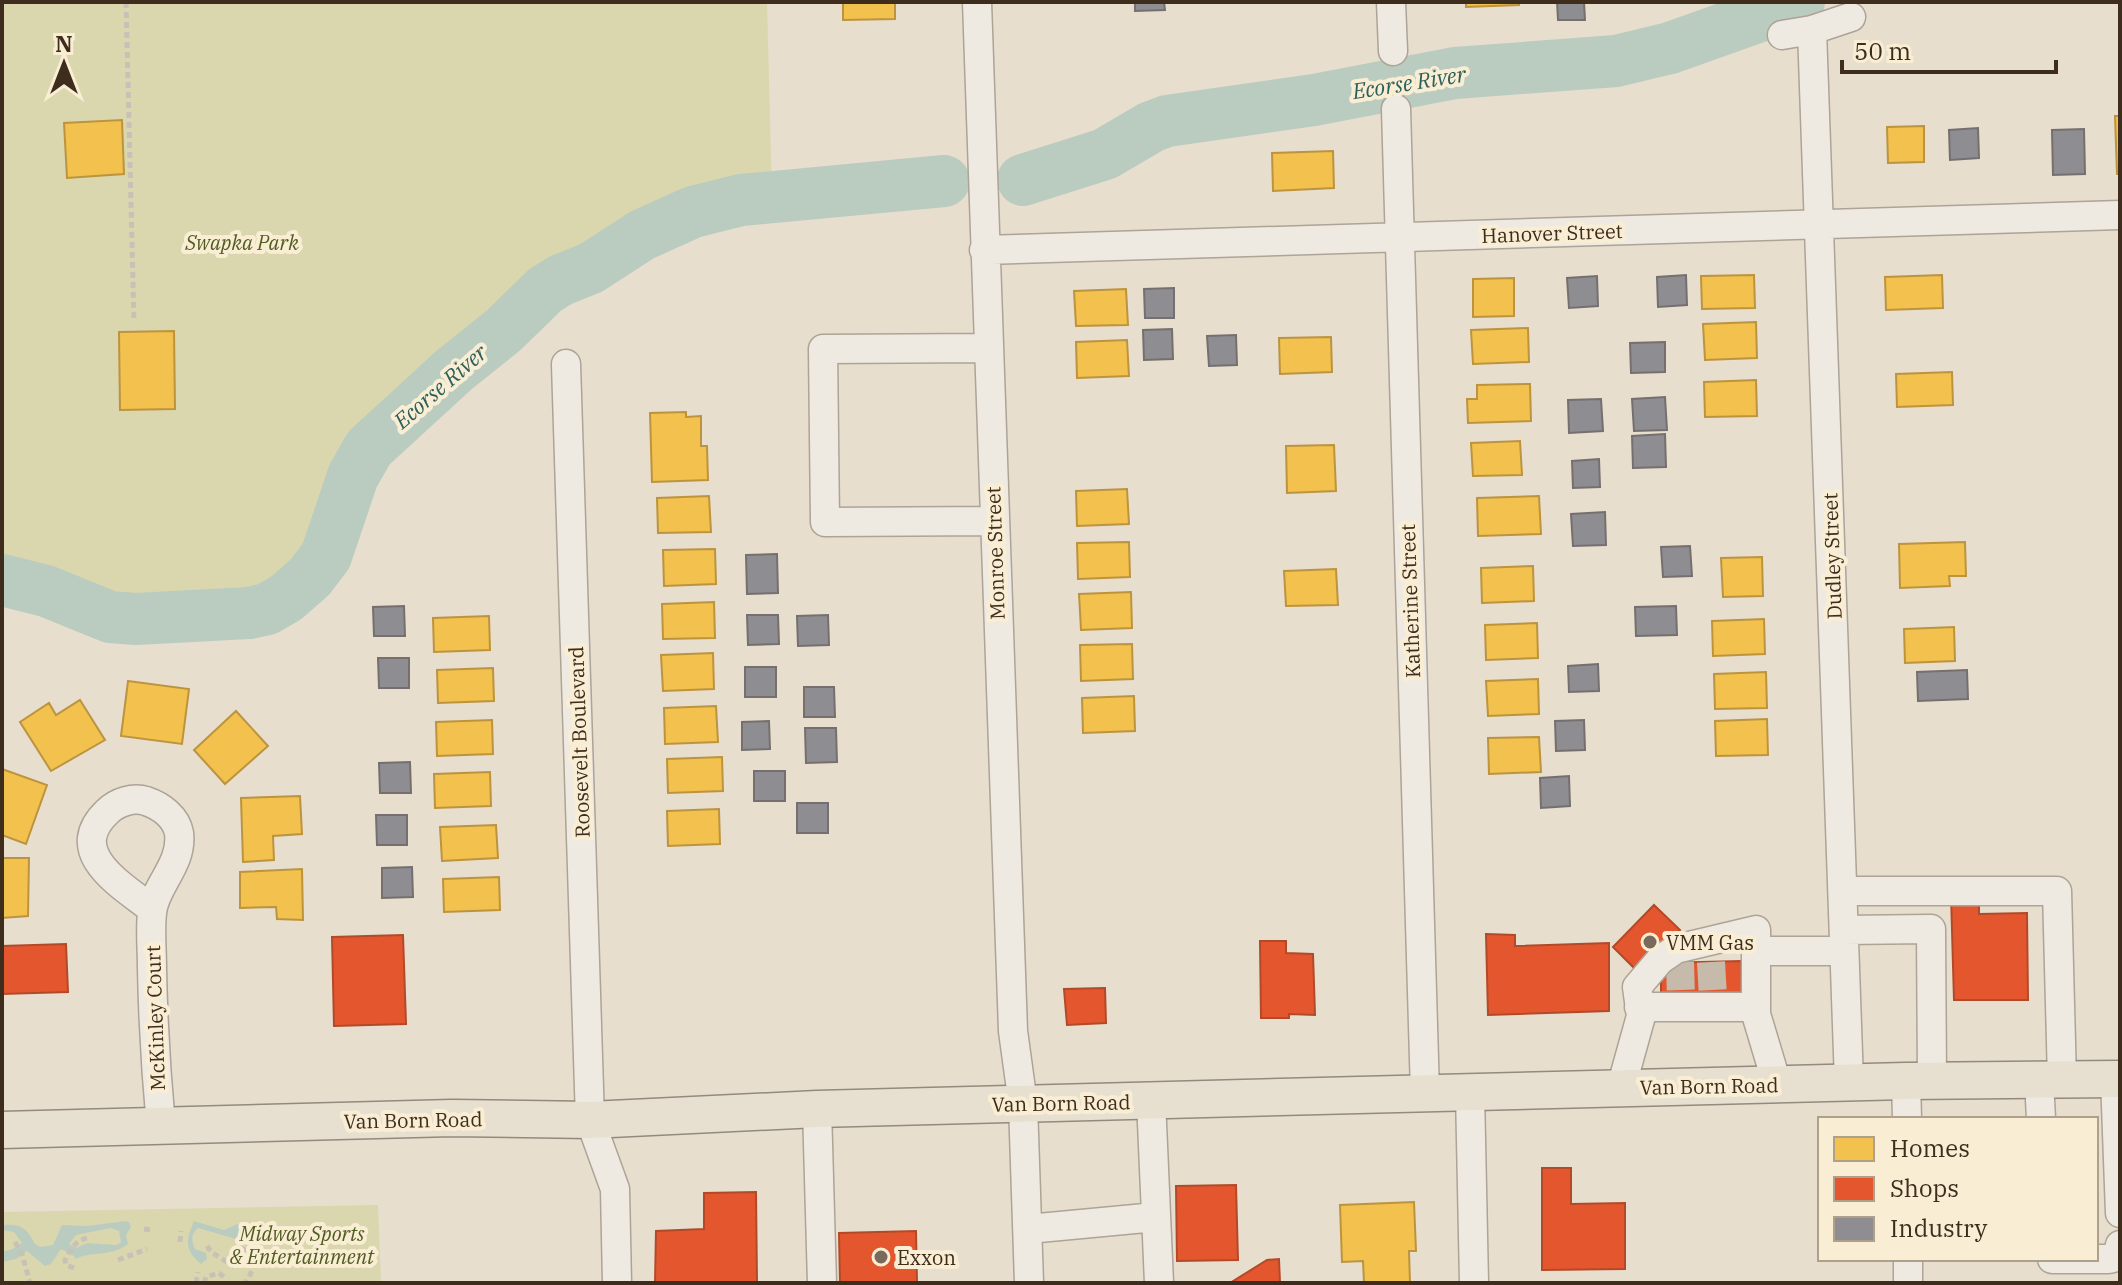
<svg xmlns="http://www.w3.org/2000/svg" width="2122" height="1285" font-family="'IBM Plex Serif',serif">
<rect width="100%" height="100%" fill="#e8dece"/>
<path fill="#dad7af" d="M2 2H767L772 197 741 200 693 212 642 235 591 268 561 280 545 290 504 330 454 370 369 448 353 477 326 556 310 577 286 598 267 609 249 613 136 619 110 617 46 591 2 580Z
M378 1205 381 1283H2V1212Z"/>
<path fill="#baccc0" fill-rule="evenodd" d="M126 1221 129 1222 131 1227 126 1235 128 1244C112 1257 91 1251 75 1259L74 1256 61 1249 51 1264 45 1266 27 1251 16 1259 2 1262V1252L13 1249 22 1243 14 1232 2 1230V1225C21 1224 26 1227 35 1244L40 1247 53 1245 62 1225 86 1226ZM111 1228 119 1231 121 1242 117 1245 87 1243 76 1248 69 1244 76 1235Z
M194 1221 224 1230 238 1224 247 1227 248 1233 245 1237 236 1239 198 1228C191 1234 191 1240 195 1249L206 1253 207 1259 201 1264C184 1250 186 1239 194 1221Z"/>
<path fill="#f2c14e" stroke="#bc943f" stroke-width="2" d="M843 2H895V19L843 20Z
M1466 2H1519V5L1466 7Z
M2115 116H2120V174H2117Z
M122 120 124 174 67 178 64 123Z
M1924 126V162L1888 163 1887 127Z
M1333 151 1334 188 1273 191 1272 153Z
M1754 275 1755 308 1702 309 1701 276Z
M1942 275 1943 308 1886 310 1885 277Z
M1514 278V316L1473 317V279Z
M1126 289 1128 325 1076 326 1074 291Z
M1756 322 1757 358 1705 360 1703 324Z
M1528 328 1529 362 1473 364 1471 330Z
M174 331 175 409 120 410 119 332Z
M1331 337 1332 372 1280 374 1279 338Z
M1127 340 1129 376 1077 378 1076 342Z
M1952 372 1953 405 1897 407 1896 374Z
M1756 380 1757 416 1705 417 1704 382Z
M1530 384 1531 421 1468 423 1467 399H1477V385Z
M686 412V417L701 416V446H707L708 480 652 482 650 413Z
M1520 441 1522 475 1473 476 1471 443Z
M1334 445 1336 491 1287 493 1286 446Z
M1127 489 1129 524 1077 526 1076 491Z
M709 496 711 532 658 533 657 498Z
M1539 496 1541 534 1478 536 1477 498Z
M1129 542 1130 577 1078 579 1077 543Z
M1965 542 1966 576H1949L1950 586 1900 588 1899 544Z
M715 549 716 584 664 586 663 550Z
M1762 557 1763 596 1723 597 1721 558Z
M1533 566 1534 601 1482 603 1481 568Z
M1336 569 1338 605 1286 606 1284 571Z
M1131 592 1132 628 1081 630 1079 594Z
M714 602 715 638 663 639 662 604Z
M489 616 490 650 434 652 433 618Z
M1764 619 1765 654 1713 656 1712 621Z
M1537 623 1538 658 1486 660 1485 625Z
M1954 627 1955 661 1905 663 1904 629Z
M1132 644 1133 679 1081 681 1080 645Z
M713 653 714 689 663 691 661 655Z
M493 668 494 701 438 703 437 670Z
M1766 672 1767 708 1715 709 1714 674Z
M1538 679 1539 714 1488 716 1486 681Z
M128 681 189 689 182 744 121 736Z
M1134 696 1135 731 1083 733 1082 698Z
M80 700 105 740 51 771 20 722 49 703 56 715Z
M716 706 718 742 665 744 664 708Z
M236 711 268 746 225 784 194 750Z
M1767 719 1768 755 1716 756 1715 721Z
M492 720 493 754 437 756 436 722Z
M1539 737 1541 772 1489 774 1488 738Z
M722 757 723 791 668 793 667 759Z
M2 769 47 785 26 844 2 835Z
M490 772 491 806 435 808 434 774Z
M300 796 302 834 273 836 274 860 243 862 241 798Z
M719 809 720 844 668 846 667 811Z
M496 825 498 858 442 861 440 827Z
M2 858H29L28 916 2 918Z
M302 869 303 920 277 919 276 907 240 908V872Z
M499 877 500 910 444 912 443 879Z
M1414 1202 1416 1251H1409L1410 1283H1364L1363 1261 1342 1262 1340 1205Z"/>
<path fill="#e4572e" stroke="#b24a29" stroke-width="2" d="M1979 894V914L2027 913 2028 1000H1954L1951 895Z
M1654 905 1680 930 1639 973 1613 947Z
M1486 934 1515 935V946L1609 943V1011L1488 1015Z
M403 935 406 1024 334 1026 332 937Z
M1260 941H1286V953L1313 954 1315 1015 1289 1014V1018H1261Z
M66 944 68 992 2 994V946Z
M1741 961 1742 997 1661 998V963Z
M1105 988 1106 1023 1067 1025 1064 989Z
M1542 1168H1571V1204L1625 1203V1269L1542 1270Z
M1236 1185 1238 1260 1177 1261 1176 1186Z
M756 1192 757 1283H655L656 1231 704 1229V1193Z
M916 1231 917 1283H840L839 1233Z
M1279 1259 1280 1283H1230L1267 1260Z"/>
<path fill="#8d8d92" stroke="#75706f" stroke-width="2" d="M1135 2H1164L1165 10 1135 11Z
M1557 2H1584L1585 20H1558Z
M1978 128 1979 158 1950 160 1949 130Z
M2084 129 2085 174 2053 175 2052 130Z
M1686 275 1687 305 1658 307 1657 277Z
M1597 276 1598 306 1569 308 1567 278Z
M1174 288V318H1145L1144 289Z
M1172 329 1173 359 1144 360 1143 330Z
M1236 335 1237 365 1209 366 1207 336Z
M1665 342V372L1631 373 1630 343Z
M1665 397 1667 430 1634 431 1632 399Z
M1601 399 1603 431 1569 433 1568 400Z
M1665 434 1666 467 1633 468 1632 436Z
M1599 459 1600 487 1573 488 1572 461Z
M1605 512 1606 545 1573 546 1571 514Z
M1690 546 1692 576 1663 577 1661 547Z
M777 554 778 593 747 594 746 555Z
M404 606 405 636H374L373 607Z
M1676 606 1677 635 1636 636 1635 607Z
M747 615H778L779 644 748 645Z
M828 615 829 645 798 646 797 616Z
M378 658H409V688H379Z
M1598 664 1599 691 1569 692 1568 666Z
M745 667H776V697H745Z
M1967 670 1968 699 1918 701 1917 672Z
M804 687H834L835 717H804Z
M1584 720 1585 750 1556 751 1555 721Z
M769 721 770 749 742 750V722Z
M805 728H836L837 762 806 763Z
M410 762 411 793H380L379 763Z
M754 771H785V801H754Z
M1569 776 1570 806 1541 808 1540 778Z
M797 803H828V833H797Z
M376 815H407V845H377Z
M412 867 413 897 382 898V868Z"/>
<g fill="none" stroke-linecap="round" stroke-linejoin="round">
<path stroke="#baccc0" stroke-width="52" d="M1023 180 1105 154 1151 127 1167 121 1314 100 1455 73 1616 61 1670 48 1799 2
M2 580 46 591 110 617 136 619 249 613 267 609 286 598 310 577 326 556 353 476 369 448 454 370 504 330 545 290 561 280 591 268 642 235 693 212 741 200 944 181"/>
<path stroke="#c6baab" stroke-width="28" stroke-dasharray="28 14" stroke-linecap="butt" d="M1680 962 1681 998
M1711 962 1713 997"/>
<defs>
<path id="minor" d="M977 2 1013 1031 1023 1104 1029 1283
M1391 2 1393 51
M1812 30 1849 1082
M1782 35 1812 30 1851 17
M1396 109 1425 1093
M984 250 2120 215
M988 348 823 349 825 522 994 521
M566 364 590 1120 615 1189 617 1283
M1843 891H2057L2062 1080
M152 909C123 886 64 853 107 812 117 802 133 797 146 801 161 806 176 817 179 833 183 865 154 886 152 913 150 931 152 950 152 968 153 1021 156 1073 161 1126
M1844 930 1931 929 1932 1081
M1756 951H1844
M1639 1007H1756
M2115 1079 2120 1213
M2039 1080 2041 1119
M1906 1081 1907 1119
M1621 1088 1641 1016 1637 987 1660 960 1676 949 1756 930V1014L1777 1084
M1470 1092 1474 1283
M1151 1100 1159 1283
M817 1109 822 1283
M1028 1229 1156 1217
M1908 1259V1283
M2052 1259H2109L2117 1257 2120 1245"/>
<path id="major" d="M2 1130 452 1118 590 1120 817 1109 1906 1081 2120 1079"/>
</defs>
<use href="#minor" stroke="#ada397" stroke-width="31"/>
<use href="#major" stroke="#93897e" stroke-width="39"/>
<path stroke="#c8c1b7" stroke-width="5" stroke-dasharray="6 4" stroke-linecap="butt" d="M126 2 134 322
M144 1229 152 1230
M15 1242 22 1254 30 1283
M180 1242 181 1231
M207 1246 211 1252 235 1267
M241 1248 252 1254C255 1266 252 1273 245 1283
M118 1260 147 1249
M74 1268 66 1265 65 1260C71 1249 75 1240 88 1238
M196 1283 198 1272
M204 1283 206 1277 219 1273 224 1277"/>
<use href="#minor" stroke="#efeae1" stroke-width="28"/>
<use href="#major" stroke="#e7e0d1" stroke-width="36"/>
</g>
<g fill="#7a6a5b" stroke="#f9edd4" stroke-width="3">
<circle cx="1650" cy="942" r="8"/>
<circle cx="881" cy="1257" r="8"/>
</g>
<g text-anchor="middle" dominant-baseline="central" stroke-width="8" stroke-linejoin="round" paint-order="stroke">
<g font-size="20" fill="#3e2c1d" stroke="#f9edd4">
<text transform="translate(1552 233) rotate(-2)">Hanover Street</text>
<text transform="translate(995 553) rotate(-92)">Monroe Street</text>
<text transform="translate(1832 556) rotate(-92)">Dudley Street</text>
<text transform="translate(1410 601) rotate(-92)">Katherine Street</text>
<text transform="translate(579 742) rotate(-92)">Roosevelt Boulevard</text>
<text transform="translate(155 1018) rotate(-92)">McKinley Court</text>
<text transform="translate(1709 1086) rotate(-1)">Van Born Road</text>
<text transform="translate(1061 1103) rotate(-1)">Van Born Road</text>
<text transform="translate(413 1120) rotate(-1)">Van Born Road</text>
</g>
<g font-size="20" font-style="italic" fill="#505c22" stroke="#f9edd4">
<text x="242" y="242">Swapka Park</text>
<text x="302" y="1233">Midway Sports<tspan x="302" dy="23">&amp; Entertainment</tspan></text>
</g>
<g font-size="20" fill="#3e2c1d" stroke="#f9edd4" text-anchor="start">
<text x="1666" y="942">VMM Gas</text>
<text x="897" y="1257">Exxon</text>
</g>
<g font-size="22" font-style="italic" fill="#2b5f59" stroke="#f9edd4">
<text transform="translate(1409 82) rotate(-9)">Ecorse River</text>
<text transform="translate(440 386) rotate(-41)">Ecorse River</text>
</g>
</g>
<rect width="2122" height="1285" fill="none" stroke="#3e2c1d" stroke-width="8"/>
<rect x="1818" y="1117" width="280" height="144" fill="#f9edd4" stroke="#aea08b" stroke-width="2"/>
<rect x="1834" y="1137" width="40" height="24" fill="#f2c14e" stroke="#aea08b" stroke-width="2"/>
<text x="1890" y="1157" font-size="24" fill="#3e2c1d">Homes</text>
<rect x="1834" y="1177" width="40" height="24" fill="#e4572e" stroke="#aea08b" stroke-width="2"/>
<text x="1890" y="1197" font-size="24" fill="#3e2c1d">Shops</text>
<rect x="1834" y="1217" width="40" height="24" fill="#8d8d92" stroke="#aea08b" stroke-width="2"/>
<text x="1890" y="1237" font-size="24" fill="#3e2c1d">Industry</text>
<g transform="translate(64 64)" stroke="#f9edd4" stroke-width="6" paint-order="stroke">
<path d="M0-6L14 30L0 20L-14 30Z" fill="#3e2c1d"/>
<text y="-12" font-size="22" font-weight="bold" text-anchor="middle" fill="#3e2c1d">N</text>
</g>
<path d="M1842 60v12h214v-12" fill="none" stroke="#3e2c1d" stroke-width="4"/>
<text x="1854" y="60" font-size="24" fill="#3e2c1d" stroke="#f9edd4" stroke-width="6" paint-order="stroke">50 m</text>
</svg>
